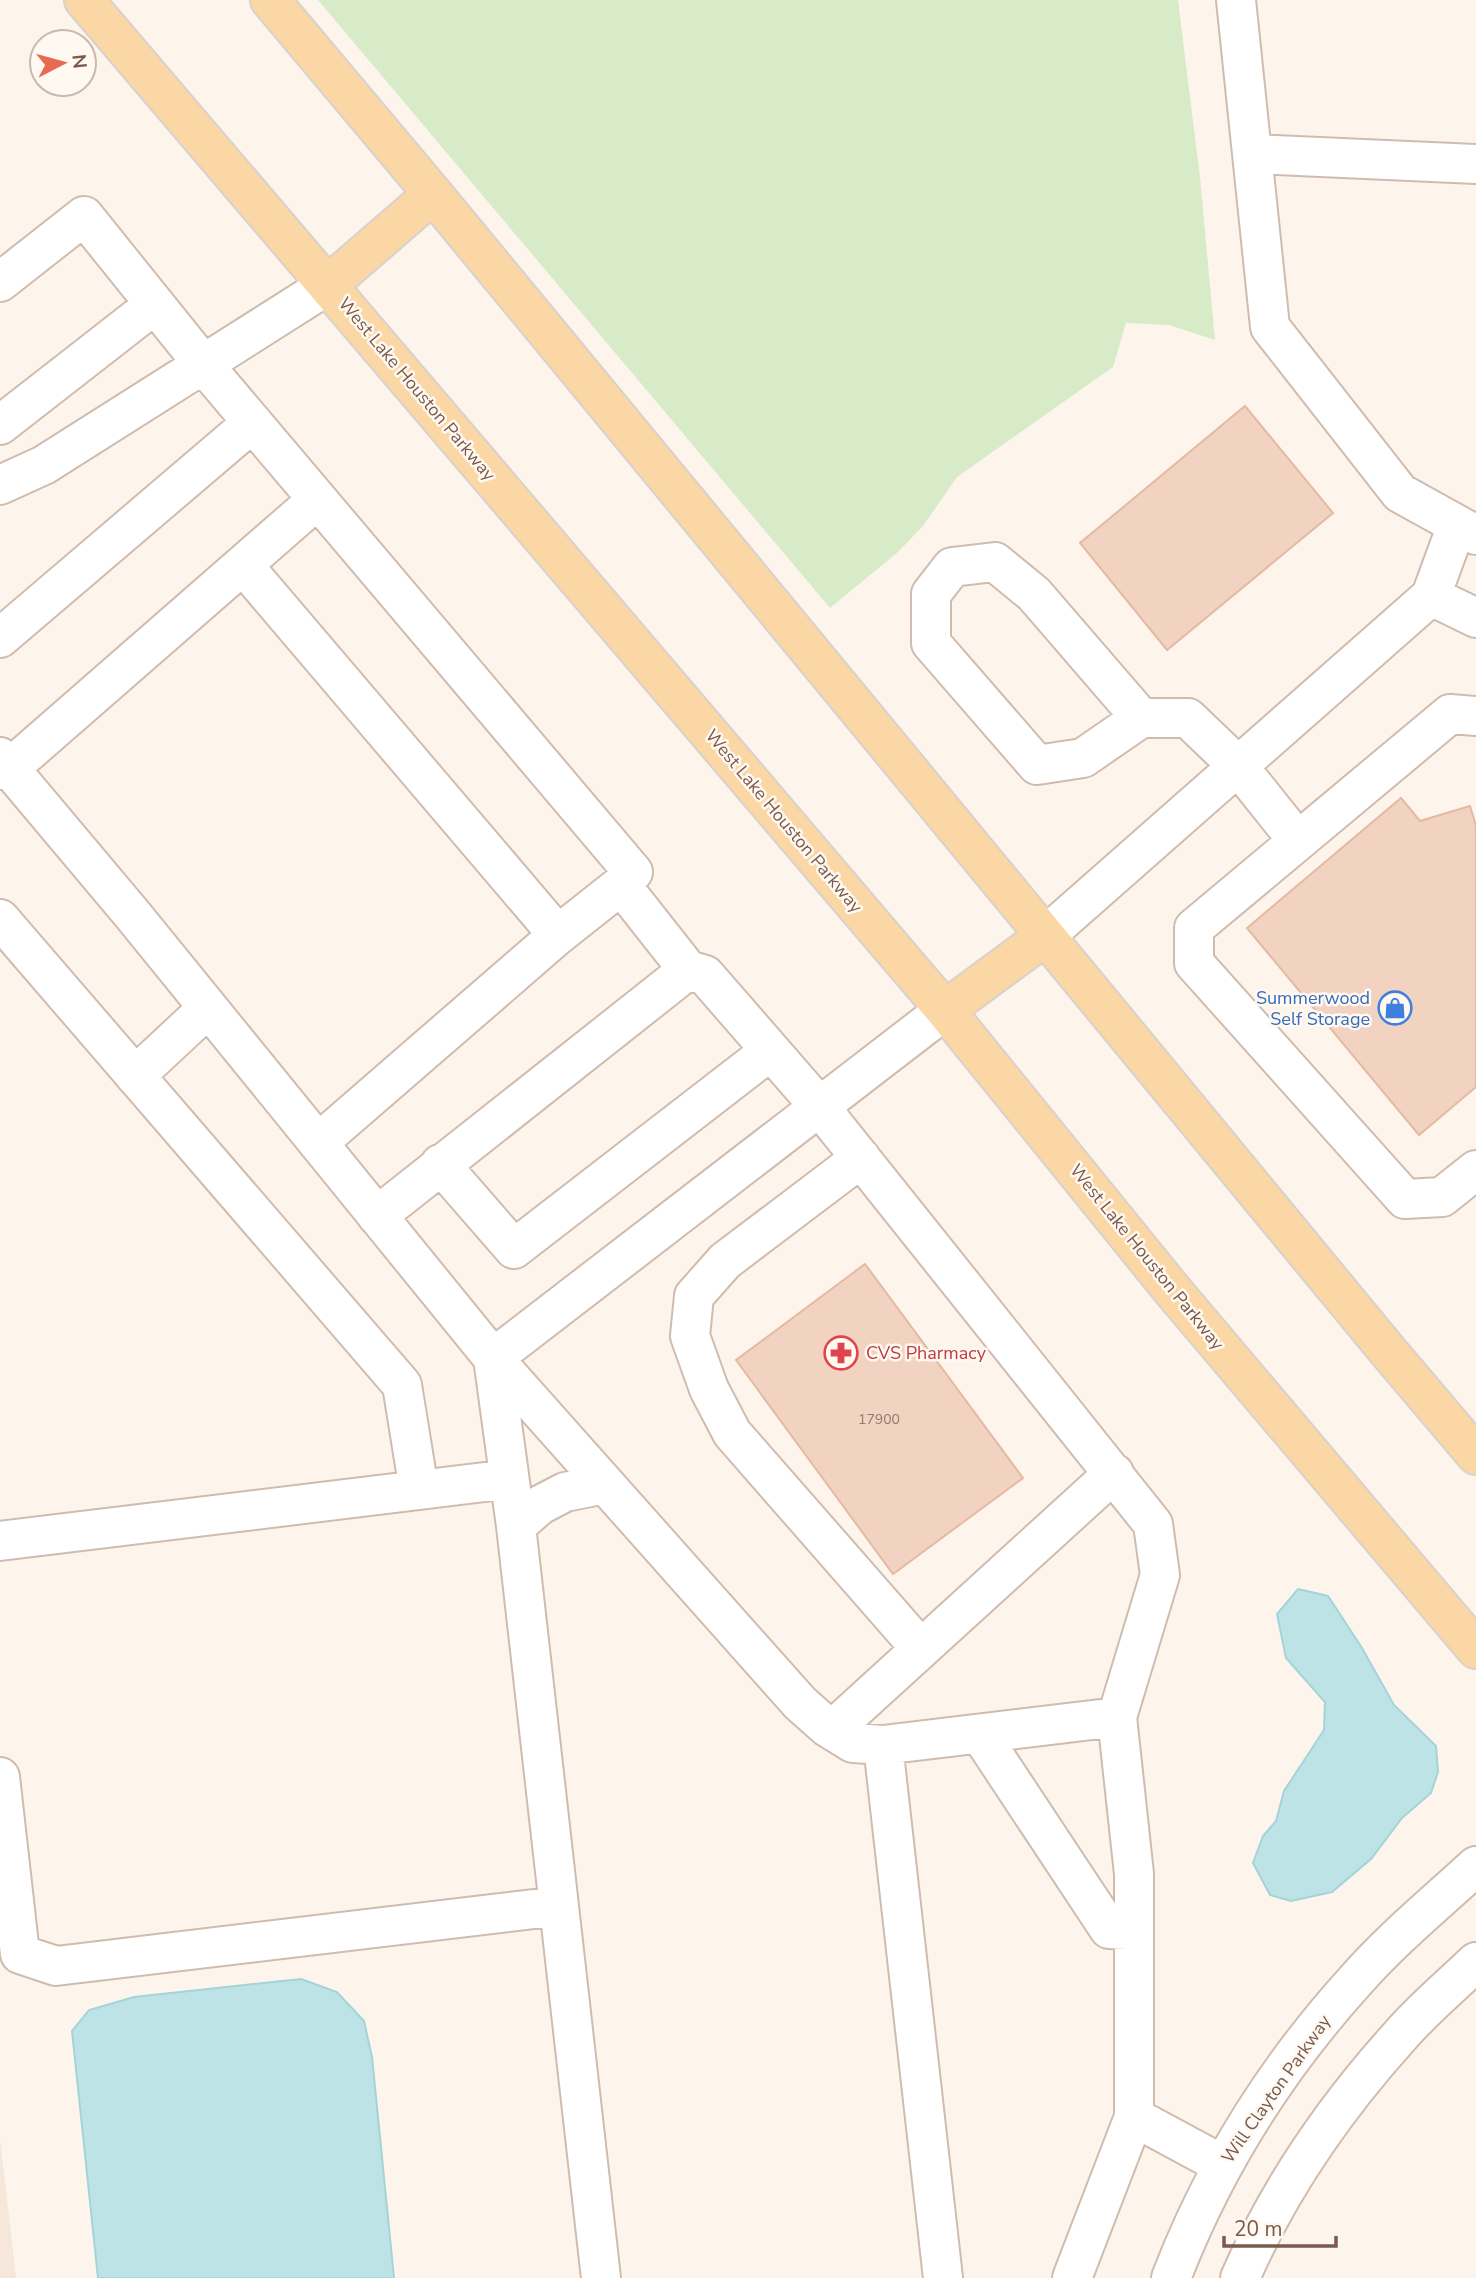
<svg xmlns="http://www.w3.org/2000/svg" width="1476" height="2278" font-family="'Nunito Sans',sans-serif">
<rect width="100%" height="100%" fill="#fdf5eb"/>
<path fill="#f5e7d9" d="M0 2138 16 2278H0Z"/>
<path fill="#d8ebc8" d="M318 0H1178L1200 177 1215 340 1169 325 1126 323 1113 367 957 477 923 526 898 552 830 608Z"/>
<path fill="#bee3e7" stroke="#a4d3d9" stroke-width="2" d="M1298 1589 1328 1596 1362 1648 1394 1705 1436 1746 1438 1772 1431 1793 1402 1818 1371 1859 1332 1892 1291 1901 1270 1895 1253 1863 1263 1836 1276 1821 1284 1791 1324 1730 1325 1702 1286 1658 1277 1614Z
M301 1979 337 1992 364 2021 372 2057 394 2278H98L72 2031 89 2010 134 1997Z"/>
<path fill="#f2d3c2" stroke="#e5b9a2" stroke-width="2" d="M1245 406 1333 513 1167 650 1080 543Z
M1401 798 1420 821 1470 806 1476 826V1087L1419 1135 1247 928Z
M865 1264 1023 1478 893 1574 736 1360Z"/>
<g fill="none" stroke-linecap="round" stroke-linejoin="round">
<defs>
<path id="minor" d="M1236 0 1270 327 1400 493 1476 535
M1254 154 1476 164
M0 282 84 216 203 364 633 872 621 885 558 935 318 1143
M0 425 154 305
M0 485 44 465 328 285
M243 565 558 935
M1431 596 1476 618
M0 638 252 423
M1476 716 1450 714 1194 928V963L1405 1199 1442 1197 1476 1170
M1141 718 1034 594 995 562 952 567 931 594V643L1037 765 1083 758 1141 718H1188L1238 766 1298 841
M0 757 132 914 493 1358 800 1703 827 1727 853 1743 883 1745 1117 1717
M0 770 10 768 317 500
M621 885 688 970
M0 919 402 1385 419 1490
M1044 937 1431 596 1457 525
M135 1076 208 1008
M861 1158 725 1261 694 1296 690 1336 709 1389 732 1433 921 1649
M440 1164 514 1249 770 1051
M377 1216 688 970 705 975 819 1106 1153 1524 1160 1575 1117 1717 1134 1874V2117L1223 2165
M493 1358 516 1526 601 2278
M493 1358 945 1010
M516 1526 540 1505 565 1492 605 1484
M0 1541 509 1479
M832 1730 1114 1473
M980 1734 1109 1929 1134 1930
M883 1745 943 2278
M0 1777 20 1954 56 1966 559 1906
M1072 2278 1134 2117
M1171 2278C1213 2169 1277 2067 1356 1980 1392 1939 1436 1903 1476 1866
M1240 2278C1278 2191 1335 2108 1399 2037 1422 2010 1450 1987 1476 1962"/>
<path id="major" d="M84 0 945 1010 1173 1291 1476 1649
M270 0 433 194 1387 1350 1476 1455
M328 285 433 194
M945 1010 1044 937"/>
</defs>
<use href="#minor" stroke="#d0bcaf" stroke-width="42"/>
<use href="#major" stroke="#d9d1cd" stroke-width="42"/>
<use href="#minor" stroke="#fff" stroke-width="38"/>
<use href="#major" stroke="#fad7a4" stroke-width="38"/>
</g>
<defs>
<symbol id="shop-ring" viewBox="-11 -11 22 22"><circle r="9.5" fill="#fff9f1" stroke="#3f7fe0" stroke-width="1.5"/><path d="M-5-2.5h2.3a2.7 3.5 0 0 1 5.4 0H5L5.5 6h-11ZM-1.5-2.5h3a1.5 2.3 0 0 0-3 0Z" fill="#3f7fe0"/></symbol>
<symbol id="pharmacy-ring" viewBox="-11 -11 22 22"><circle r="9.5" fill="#fff9f1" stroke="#e0444e" stroke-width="1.5"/><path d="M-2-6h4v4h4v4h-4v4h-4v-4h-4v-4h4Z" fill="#e0444e"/></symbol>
</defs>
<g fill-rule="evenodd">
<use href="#shop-ring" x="1376" y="989" width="38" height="38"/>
<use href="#pharmacy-ring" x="822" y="1334" width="38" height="38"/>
</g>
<g text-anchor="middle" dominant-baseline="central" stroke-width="5" stroke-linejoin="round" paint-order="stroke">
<g font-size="14" fill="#97786a">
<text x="879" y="1419">17900</text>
</g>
<g font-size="18" fill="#795a4d" stroke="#fff9f1">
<text transform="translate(417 389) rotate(50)">West Lake Houston Parkway</text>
<text transform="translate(784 821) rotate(50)">West Lake Houston Parkway</text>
<text transform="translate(1147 1257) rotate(51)">West Lake Houston Parkway</text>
<text transform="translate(1276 2089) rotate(-55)">Will Clayton Parkway</text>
</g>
<g font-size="18" fill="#366cbe" stroke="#fff9f1" text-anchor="end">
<text x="1370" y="998">Summerwood<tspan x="1370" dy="21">Self Storage</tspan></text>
</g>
<g font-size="18" fill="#be3a42" stroke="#fff9f1" text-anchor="start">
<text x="866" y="1353">CVS Pharmacy</text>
</g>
</g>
<g transform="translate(63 63) rotate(84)"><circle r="33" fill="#fff9f1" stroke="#c9b9af" stroke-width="2"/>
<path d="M0-5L12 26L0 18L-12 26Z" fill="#e66b50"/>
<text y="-10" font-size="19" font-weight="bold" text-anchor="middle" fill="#795a4d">N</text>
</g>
<path d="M1224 2236v10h112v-10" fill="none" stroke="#795a4d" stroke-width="3.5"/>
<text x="1234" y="2236" font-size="21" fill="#795a4d" stroke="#fff9f1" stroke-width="5" paint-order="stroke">20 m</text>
</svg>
